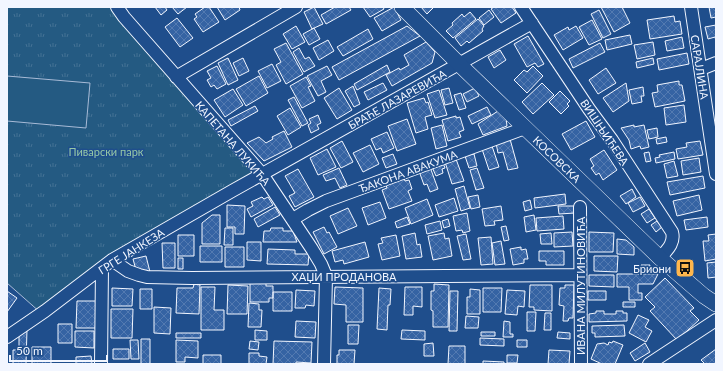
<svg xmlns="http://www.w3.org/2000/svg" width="723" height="371" font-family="Lato,sans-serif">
<defs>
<pattern id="park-tufts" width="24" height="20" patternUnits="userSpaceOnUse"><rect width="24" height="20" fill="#245a82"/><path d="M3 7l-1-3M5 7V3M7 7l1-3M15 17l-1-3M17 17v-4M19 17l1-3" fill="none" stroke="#447295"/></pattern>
<pattern id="building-cross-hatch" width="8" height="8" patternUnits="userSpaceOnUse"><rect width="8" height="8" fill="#3563a3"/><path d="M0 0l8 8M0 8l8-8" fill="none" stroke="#537ab1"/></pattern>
</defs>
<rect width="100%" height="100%" fill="#1f4e8c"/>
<path fill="url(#park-tufts)" stroke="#a8bbd7" d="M7 7H114L258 176 109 263 41 313 7 283Z"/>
<path fill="#245a82" stroke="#a8bbd7" d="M7 76 90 83 86 128 7 121Z"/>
<path fill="url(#building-cross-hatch)" stroke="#f2f6ff" d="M155 7H165L167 10 161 15Z
M172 7H187L178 14Z
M205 7H209L219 22 203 32 194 19 197 17 195 14Z
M217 7H239L240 10 225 20Z
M314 7 323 24 312 29 304 12Z
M335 7H349L351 10 326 24 321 15Z
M363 7H383L384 9 370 17Z
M394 7 401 20 382 31 374 18Z
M421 7H434L427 14Z
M494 7H512L516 13 501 23 491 9Z
M601 7H622L630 23 614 32Z
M709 7H716V17L711 18Z
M489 10 494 17 484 25 479 18Z
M599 10 611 34 603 38 591 14Z
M470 12 476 19 453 38 446 31 453 25 452 23 462 14 464 17Z
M674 16 675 22 680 21 682 34 650 39 647 20Z
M177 18 193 38 180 47 165 27Z
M478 19 484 26 482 29 483 31 469 43 467 41 461 46 455 38Z
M592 20 602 39 589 45 579 27Z
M716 25V41L715 37 708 39 705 27Z
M296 26 305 42 292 49 283 34Z
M407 26 420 36 339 80 332 67Z
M576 26 583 38 563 50 554 35 568 27 569 30Z
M314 28 320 39 309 45 303 34Z
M368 29 373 39 343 56 337 47Z
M630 35 632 44 607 50 605 40Z
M528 36 544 64 538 67 535 63 527 67 514 44Z
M682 37 684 48 667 51 665 41Z
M328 40 334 51 319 60 313 48Z
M426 42 435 52 432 63 392 86 386 75 399 68 400 70 409 65 404 55Z
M653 42 655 55 637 59 634 45Z
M286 43 303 74 286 84 276 65 281 62 274 49Z
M600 43 605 52 573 68 569 59Z
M299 48 305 59 309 57 315 66 304 72 293 52Z
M500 50 506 60 494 68 488 57Z
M687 53 689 64 659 70 657 59Z
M228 58 238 80 228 85 218 63Z
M243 58 249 71 239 76 233 63Z
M653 58 654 64 637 68 636 62Z
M272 64 281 81 267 88 258 71Z
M387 65 390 72 357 90 354 84Z
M217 66 226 84 217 89 214 85 211 87 207 80 211 78 207 71Z
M327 66 332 75 321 81 326 92 318 96 307 76Z
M533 66 543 76 527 93 514 80 524 70 527 72Z
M606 68 616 83 598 94 589 80Z
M259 76 268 93 246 106 236 89Z
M306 77 311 86 308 87 315 101 302 108 290 86Z
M679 81V85H682L685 101 655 107 652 93 658 92 657 85Z
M383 83 387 90 368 100 364 92Z
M542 83 554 95 533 114 522 102Z
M626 83 629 101 613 112 603 98Z
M353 86 360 104 354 107 345 91Z
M643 87 644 96H641L642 102 632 104 629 90Z
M339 88 352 110 337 119 324 98Z
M449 88 453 103 445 105 441 90Z
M475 88 479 96 467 102 463 94Z
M233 89 243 105 225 117 214 100Z
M439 90 447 115 435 118 427 94Z
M560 91 570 101 567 104 569 106 561 114 549 102Z
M461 93 466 108 459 110 454 95Z
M294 97 308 123 302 126 288 100Z
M424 98 426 103 428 102 432 115 425 117 428 129 416 133 407 103Z
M684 105 686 122 666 125 664 108Z
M255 106 258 111 231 126 228 120Z
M487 107 491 115 472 124 468 116Z
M290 108 301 127 288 135 277 116Z
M498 111 506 118 507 126 483 135 478 124Z
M318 115 321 123 317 125 319 129 311 133 308 125 311 123 309 119Z
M456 116V118L460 117 464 130 459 132 461 137 448 141 442 120Z
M407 119 416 144 397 151 388 126Z
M586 121 595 137 571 150 562 134Z
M442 125 447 146 436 149 431 128Z
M634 125V127L644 125 649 147 641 149 640 146 631 149 629 140 621 128Z
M657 128 658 137 649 139 647 130Z
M284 131 292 147 264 161 247 143 259 137 266 143 273 139 272 137Z
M387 132 394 148 383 153 381 148 376 150 371 139Z
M666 137 667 142 657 144 656 139Z
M510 139 518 168 508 170 503 152 498 153 496 143Z
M342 141 353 162 341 168 330 148Z
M700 141 703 155 678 159 676 149 687 147 686 143Z
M370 145 379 164 363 172 353 153Z
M492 146 499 167 489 170 482 149Z
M327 149 336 167 318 175 310 158Z
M604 150 617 170 603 180 599 173 596 175 591 168 594 166 590 159Z
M649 152 651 161 646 162 644 153Z
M674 152 675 159 656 163 655 158 660 157 659 155Z
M393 154 397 164 386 168 382 158Z
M474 154 477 166 469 168 465 156Z
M699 158 701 172 683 175 681 161Z
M456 159 464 181 452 184 445 162Z
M674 161 678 176 667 178 664 164Z
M443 163 445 168 442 169 443 173 436 176 432 167Z
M430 167 438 189 430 192 427 184 424 185 419 171Z
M339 168 347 185 340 188 335 178 326 181 323 175Z
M477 168 484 188 476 190 470 170Z
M298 169 314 197 295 207 289 196 295 193 285 176Z
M703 176 705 188 670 195 667 182Z
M404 178 405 181 409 180 412 189 408 191 412 201 389 209 382 190 387 188 386 185Z
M464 186 470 208 461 211 455 189Z
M632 189 636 197 626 204 620 196Z
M565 194 566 204 535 208 534 198Z
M478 195 480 207 471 209 468 197Z
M699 195 702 210 677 216 673 201Z
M262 197 264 199 268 197 273 205 251 217 247 209 253 206 251 202Z
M640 197 645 206 633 212 628 203Z
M454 198 458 211 439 217 435 205Z
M427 199 433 215 411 224 405 208Z
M530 200 532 209 525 211 523 202Z
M380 202 386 218 368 225 362 208Z
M227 205 245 206 244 234H235V227H227Z
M501 206 503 220 494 221 495 225 485 226 482 209Z
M558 206H574L575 213 559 214Z
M275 207 280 215 258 227 254 219Z
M348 208 357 226 338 234 330 216Z
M649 209 655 218 647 223 641 214Z
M467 213 470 231 463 233 462 230 456 231 453 216Z
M212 215H220V244H202V223Z
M534 215 536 230 526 232 524 217Z
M563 216 564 229 537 231 536 218Z
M407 217 410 224 397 228 395 222Z
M707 217 708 227 686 230 684 220Z
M448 219 450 226 444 228 442 221Z
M440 221 442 230 427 234 425 225Z
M657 221 662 227 656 232 651 225Z
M506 226 509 240 504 241 501 227Z
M324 227 327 233 329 232 337 247 324 254 313 232Z
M225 228H233V245H224Z
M271 228H283V231H293L297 242H263L264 231H270Z
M572 232 573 246 554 247V233Z
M589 232 614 233 613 252H589Z
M415 233 417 245 420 244 422 257 406 259 402 236Z
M444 233 445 239 449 238 452 256 433 260 428 236Z
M551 233 552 244H541L540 234Z
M466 234 471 259 463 260 457 236Z
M716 234V259L705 261 703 241H709L708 235Z
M178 235H194V256H178Z
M396 235 400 256 382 260 378 244 383 243 381 238Z
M491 237 493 264 481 265 478 238Z
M617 239 626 240 634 247V255L617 254Z
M501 241 505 264 495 265 492 243Z
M247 242H261V261L247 260Z
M365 242 369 257 344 264 343 260 335 262 332 251Z
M162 243H175V268H163Z
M200 246H222V262H200Z
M225 247H244V267H225Z
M521 247V250L526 249 528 259H524V263L513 265 510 249Z
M268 249 295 250V254H309L308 265 267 264Z
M539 251H564V265H546V261H539Z
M146 256 150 272 136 270 133 259Z
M594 256H618L617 272 594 271Z
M178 258H183V269H178Z
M716 262V277L708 278 707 263Z
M641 265H650V272H641Z
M617 274H658L653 284H638V293H642V300H629V287H617Z
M589 275H614V287L589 286Z
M665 278 694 308 690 311 699 320 677 340 650 311 655 307 645 297Z
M250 283H266V286H273V298H269V302H250Z
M194 284 200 285 199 314 176 313 177 288H193Z
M434 284 449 285 448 327H433V311L431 310V291H434Z
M228 285 248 286 247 314H227Z
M530 285H552V311L534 310V307H529Z
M565 285H574L573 318H569L568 321H563L564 306 559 305 560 288H565Z
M201 287H215L214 310H224V330H201Z
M335 287 363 288V322H346V305L334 304Z
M405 287H422V307L413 306V315H404Z
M112 288 133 289 132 306H112Z
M379 288 391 289 390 305H388L387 330 377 329Z
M483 288H502L501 312H483Z
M140 289H152V309H140Z
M470 289 480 290V314H467V297H470Z
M296 290 315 291 314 306 306 305 305 308H295Z
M507 290 525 291 524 307 518 306 517 315 505 314Z
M7 291 17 298 7 312Z
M450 291H458L457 331H449Z
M588 291H606V300H588Z
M273 292H292V311H273Z
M77 301H96V328H76Z
M623 302H635V307H623Z
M249 303 259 304V310H262L261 327H248Z
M154 307 171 308 170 334 154 333Z
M111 309H133L132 338H111Z
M596 311H604V314H616V311H623V313H627V321L589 322V314L596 313Z
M527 312H536L535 331H527Z
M545 313H551V330H544Z
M638 315 649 320 645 327 652 331 646 342 629 333Z
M466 316 479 317 478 328H465Z
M296 321 316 322 315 338 295 337Z
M504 321 510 322V334H513V337H503Z
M58 324H72V343H58Z
M348 325H359L358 344H348Z
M624 325 625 336 595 337V333H592V326Z
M27 329 26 364H13V350H19V335Z
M255 330 267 331V340H255Z
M402 330 425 331V340L401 339Z
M75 331H94V348L75 347Z
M481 332H495V336H481Z
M558 332 570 333V339L557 338Z
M176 333H201V338H176Z
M480 338 504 339V346L480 345Z
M141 339H150V364H141Z
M130 340H138L139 359H131Z
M176 340 198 341V358L185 357V362H176Z
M517 340H527V347H517Z
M250 341 259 342 258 350 249 349Z
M274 341 312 342 311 363 296 362V364H273Z
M613 341 623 345 615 364H602L591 359 597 344 604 343 608 345 609 342 612 343Z
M433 343 434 356H424V344Z
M645 343 650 352 635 361 630 353Z
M449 346H465V364H448Z
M32 347H51V364H32Z
M113 349H129V359H113Z
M716 349V364H705L701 360Z
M339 350H355L354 364H337V355H339Z
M549 350 570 351 569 364H548Z
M249 353H259V356L267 357 266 364H249Z
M203 355H221V364H203Z
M507 355H518L517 363H507Z
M91 356 92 364H76V357Z
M483 361 504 362V364H483Z"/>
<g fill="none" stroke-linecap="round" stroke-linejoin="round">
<defs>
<path id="minor" d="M117 7 124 17 262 174 312 249 321 264 326 276 324 364
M521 7 589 109 612 140 672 232C675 243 667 250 660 258
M691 7 716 174
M701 69 716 63
M176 77 296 7
M580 207 581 364
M293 219 308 210 326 201 525 128
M112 260 128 271 139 275 147 277 192 278 580 275
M7 337 45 311 112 260 232 191 532 23
M101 364 102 268
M649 364 716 320"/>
<path id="tertiary" d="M402 7 459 64 660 258 704 296 716 304"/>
</defs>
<use href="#minor" stroke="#f2f6ff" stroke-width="14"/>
<use href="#tertiary" stroke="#f2f6ff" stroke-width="16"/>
<use href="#minor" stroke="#1f4e8c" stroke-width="12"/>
<use href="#tertiary" stroke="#1f4e8c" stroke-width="15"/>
</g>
<defs>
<symbol id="bus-square" viewBox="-11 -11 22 22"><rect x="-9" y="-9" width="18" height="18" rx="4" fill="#ffb74d" stroke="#1f4e8c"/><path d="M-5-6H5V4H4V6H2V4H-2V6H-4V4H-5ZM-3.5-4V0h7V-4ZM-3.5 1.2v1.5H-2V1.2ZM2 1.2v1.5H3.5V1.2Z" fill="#111"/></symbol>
</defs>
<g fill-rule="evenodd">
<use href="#bus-square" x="674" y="257" width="22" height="22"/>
</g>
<g text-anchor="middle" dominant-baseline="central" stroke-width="3" stroke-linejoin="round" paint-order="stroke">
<g font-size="11" fill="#f2f6ff" stroke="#1f4e8c">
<text transform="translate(700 67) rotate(81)">САРАЈЛИНА</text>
<text transform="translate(397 99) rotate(-29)">БРАЋЕ ЛАЗАРЕВИЋА</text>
<text transform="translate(605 132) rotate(56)">ВИШЊИЋЕВА</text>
<text transform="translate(233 143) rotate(49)">КАПЕТАНА ЛУКИЋА</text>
<text transform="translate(557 159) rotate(44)">КОСОВСКА</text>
<text transform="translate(408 171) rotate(-20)">ЂАКОНА АВАКУМА</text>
<text transform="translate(131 251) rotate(-32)">ГРГЕ ЈАНКЕЗА</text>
<text x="344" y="276">ХАЏИ ПРОДАНОВА</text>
<text transform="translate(580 286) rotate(-90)">ИВАНА МИЛУТИНОВИЋА</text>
</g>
<g font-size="11" fill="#97c8a6" stroke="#1f4e8c">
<text x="106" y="151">Пиварски парк</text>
</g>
<g font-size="11" fill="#f2f6ff" stroke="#1f4e8c" text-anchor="end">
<text x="671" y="268">Бриони</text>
</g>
</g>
<rect width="723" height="371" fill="none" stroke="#f2f6ff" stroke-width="16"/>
<path d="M10 355v6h97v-6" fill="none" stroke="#f2f6ff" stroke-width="2"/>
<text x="16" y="355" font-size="12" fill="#f2f6ff" stroke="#1f4e8c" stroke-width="3" paint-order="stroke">50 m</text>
</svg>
